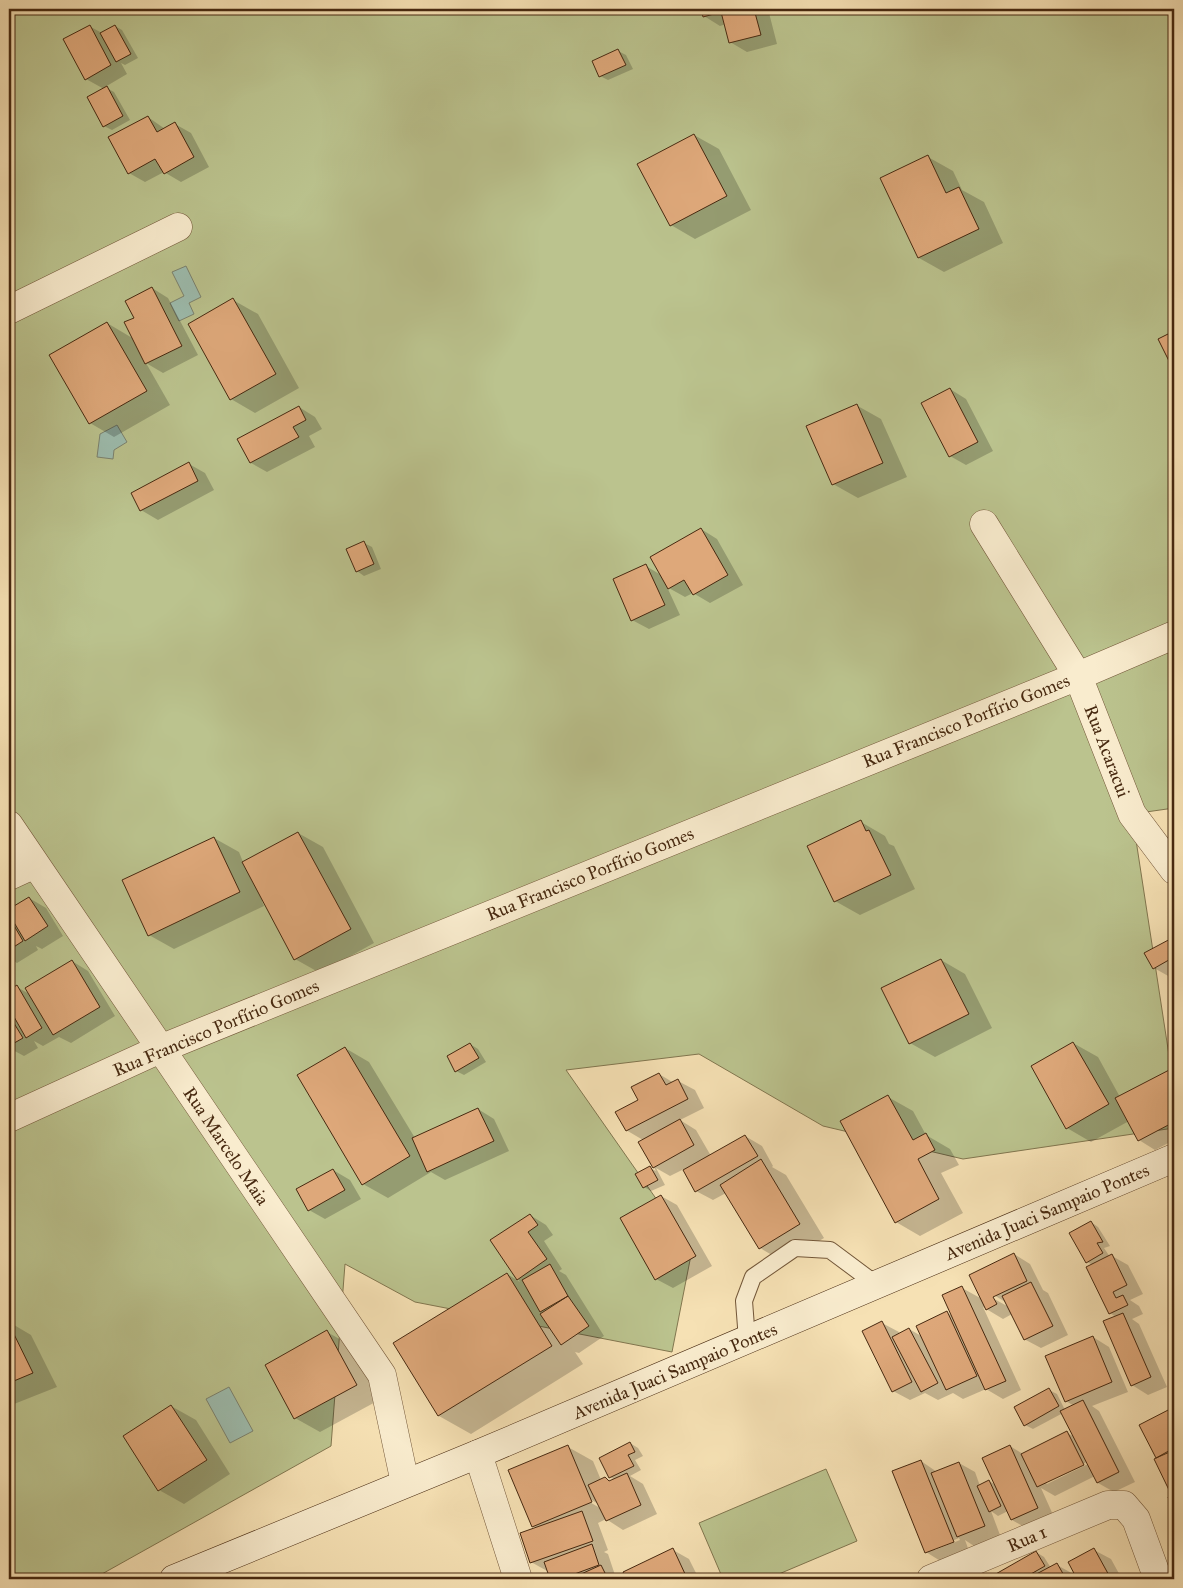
<svg xmlns="http://www.w3.org/2000/svg" width="1183" height="1588" font-family="'IM FELL Great Primer',serif">
<rect width="100%" height="100%" fill="#f6e1b4"/>
<filter id="stains"><feTurbulence type="fractalNoise" baseFrequency=".004" numOctaves="4"/><feColorMatrix values="0 0 0 0 .2 0 0 0 0 .09 0 0 0 0 .02 0 0 0 .5 -.17"/></filter>
<radialGradient id="worn" r=".72"><stop offset=".6" stop-color="#630" stop-opacity="0"/><stop offset="1" stop-color="#630" stop-opacity=".3"/></radialGradient>
<path fill="#bbc38e" stroke="#81764f" d="M9 9H1174V808L1132 814 1174 1088V1128L963 1159 823 1126 699 1054 566 1070 692 1250 672 1352 415 1302 345 1264 331 1446 93 1579H9Z
M826 1469 857 1541 767 1579H723L699 1523Z"/>
<path fill="#9dbdaf" stroke="#7b826f" d="M186 266 201 297 189 303 194 314 179 321 170 303 184 296 172 272Z
M117 425 127 442 114 450 113 459 97 457 100 434Z
M229 1387 253 1431 230 1443 206 1399Z"/>
<path fill="#0003" fill-rule="evenodd" d="M37 9H57L47 15Z
M702 9H768L777 44 747 52 730 42 726 24 720 26 704 16Z
M89 26 102 33 115 26 122 30 138 58 125 65 121 63 127 74 105 87 114 92 130 120 112 130 104 126V89L86 79Z
M618 51 626 55 633 69 608 80 600 76Z
M148 117 165 129 175 124 191 133 209 167 181 182 164 172 145 182 129 173Z
M694 135 719 149 751 210 695 239 671 225Z
M928 157 953 171 962 190 984 202 1003 243 944 272 919 258 882 179Z
M152 288 168 298 198 355 163 373 146 363 170 405 114 437 90 423 107 323 134 339 136 318Z
M233 300 258 314 299 388 255 413 231 399Z
M950 389 966 399 993 451 966 465 950 456Z
M856 405 881 419 907 477 858 498 833 484Z
M299 407 315 417 322 429 309 436 315 447 267 472 251 463Z
M189 464 205 473 214 490 158 520 141 510Z
M701 529 717 539 743 585 710 603 693 593 685 597 667 587 680 615 649 629 632 620 646 566 661 575Z
M364 543 372 547 381 569 364 576 357 571Z
M861 822 885 836 889 844 894 846 915 889 860 915 835 901Z
M298 833 323 847 374 943 320 973 295 959 264 900 262 901 264 906 174 949 149 935 214 838 239 852 243 862Z
M29 898 46 908 63 936 42 949 36 946 38 950 17 963 9 958V914L11 916 9 911Z
M1174 938V975L1170 977 1154 968 1146 953Z
M941 960 965 974 992 1028 935 1057 910 1043Z
M72 961 88 971 115 1016 71 1043 59 1037 43 1046 34 1041 38 1048 24 1056 9 1048V991L17 987 31 995Z
M1073 1043 1098 1057 1120 1097 1173 1069 1174 1070V1140L1155 1150 1139 1140 1129 1121 1091 1142 1067 1128Z
M470 1044 478 1049 486 1062 464 1075 456 1071Z
M345 1048 369 1062 415 1138 478 1109 494 1119 509 1151 445 1180 431 1172 388 1198 363 1184Z
M659 1074 674 1083 678 1081 695 1090 704 1108 680 1120 696 1130 711 1156 745 1136 762 1146 773 1166 772 1167 786 1175 824 1238 784 1262 760 1248 726 1193 713 1200 696 1191 684 1169 670 1176 656 1168 665 1185 651 1191 644 1187 650 1168 656 1171 640 1142 643 1140 626 1130 640 1101Z
M888 1097 913 1111 926 1135 950 1149 959 1165 941 1173 963 1213 920 1236 896 1222Z
M333 1170 350 1180 361 1199 325 1219 309 1210Z
M661 1196 677 1205 712 1266 673 1288 656 1279Z
M530 1215 546 1225 553 1235 544 1241 562 1269 559 1271 566 1275 604 1336 579 1353 575 1352 583 1364 471 1434 439 1416 395 1343 507 1274 520 1282 492 1241Z
M1091 1222 1098 1227 1110 1246 1104 1248 1110 1257 1112 1256 1128 1265 1143 1294 1130 1300 1139 1306 1143 1314 1132 1319 1139 1324 1167 1387 1148 1395 1132 1385 1116 1317 1110 1313 1093 1265 1087 1262Z
M1014 1254 1030 1264 1043 1290 1048 1293 1068 1335 1041 1348 1024 1339 1012 1314 1003 1319 983 1307 1021 1390 1003 1399 986 1389 963 1399 953 1393 938 1400 925 1393 910 1400 893 1391 882 1323 899 1332 900 1334 909 1329 923 1337 947 1313 953 1316 962 1288 982 1299ZM989 1292 1007 1303V1306L987 1295Z
M9 1322 31 1335 57 1387 9 1406Z
M327 1332 352 1346 381 1399 320 1432 295 1418Z
M1093 1337 1109 1347 1128 1392 1092 1406 1099 1411 1135 1482 1114 1492 1098 1483 1095 1476 1055 1496 1041 1488 1054 1517 1028 1529 1012 1520 1008 1511 998 1516 991 1511 1000 1535 974 1546 965 1540 969 1551 942 1562 926 1552 921 1461 937 1472 959 1463 975 1472 980 1486 989 1481 996 1485 1010 1446 1023 1454 1067 1433 1075 1437 1063 1413 1033 1429 1025 1425 1049 1390 1057 1394 1065 1410 1074 1406 1066 1401ZM1089 1461 1090 1463 1047 1484 1045 1482ZM959 1538 960 1540 935 1550V1548Z
M171 1406 196 1420 230 1474 184 1504 159 1490Z
M1174 1408V1491L1170 1489 1158 1459 1141 1426Z
M630 1443 638 1448 643 1456 635 1460 641 1470 630 1476 643 1484 657 1514 623 1530 606 1519 598 1523 608 1550 604 1552 608 1554 615 1575 619 1579H552L549 1572 531 1562 521 1534 537 1528 533 1526 568 1447 593 1461 601 1480 605 1478 611 1482 615 1480 610 1477ZM587 1497 600 1505V1508L586 1500Z
M673 1550 689 1559 699 1579H628L624 1572Z
M1094 1550 1111 1559 1122 1579H998L996 1576 1036 1552 1044 1557 1051 1568 1057 1565 1077 1576Z"/>
<path fill="#dea87a" stroke="#472910" d="M701 9H754L761 35 729 43 721 12 703 17Z
M90 25 111 65 85 80 63 39Z
M115 25 131 54 116 62 100 33Z
M618 49 626 65 599 77 592 61Z
M107 86 123 116 103 127 87 97Z
M148 116 157 132 175 122 194 157 164 174 155 159 128 174 108 137Z
M694 134 727 196 670 226 637 164Z
M928 155 946 193 959 187 979 229 918 258 880 178Z
M152 287 182 346 145 364 124 322 134 318 125 301Z
M233 298 276 374 230 400 188 324Z
M107 322 147 391 89 424 49 355Z
M1174 331V371L1158 339Z
M950 388 978 442 949 457 921 403Z
M857 404 883 463 832 485 806 426Z
M299 406 306 420 293 427 299 437 250 463 237 439Z
M189 462 198 481 140 511 131 493Z
M701 528 728 575 693 595 684 580 668 589 650 557Z
M364 541 374 564 356 572 346 549Z
M646 564 665 605 631 621 613 579Z
M861 820 866 831 869 830 891 875 834 902 807 846Z
M298 832 351 929 294 960 242 862Z
M214 837 240 892 148 936 122 880Z
M29 897 48 926 25 941 9 914V909Z
M9 917 23 941 9 950Z
M1174 937V957L1153 969 1144 953Z
M941 959 969 1014 909 1044 881 988Z
M72 960 100 1007 53 1035 25 988Z
M17 985 42 1028 26 1038 9 1008V990Z
M9 1015 23 1038 9 1046Z
M1174 1026V1049L1171 1027Z
M1073 1042 1109 1104 1066 1129 1031 1066Z
M470 1043 479 1058 455 1072 447 1056Z
M345 1047 410 1156 362 1185 297 1075Z
M1173 1068 1174 1070V1122L1138 1141 1115 1098Z
M659 1073 666 1085 678 1079 688 1099 626 1131 615 1112 638 1100 631 1087Z
M888 1095 913 1140 926 1133 935 1150 918 1159 939 1199 895 1223 840 1121Z
M478 1108 494 1141 427 1172 412 1138Z
M680 1119 694 1145 653 1168 638 1142Z
M745 1135 758 1156 695 1192 683 1170Z
M761 1159 800 1224 759 1249 720 1185Z
M650 1166 658 1180 643 1188 635 1174Z
M333 1169 345 1190 308 1211 296 1189Z
M661 1195 696 1256 655 1280 620 1218Z
M530 1214 538 1225 528 1232 547 1259 517 1280 490 1240Z
M1091 1221 1103 1242 1097 1243 1103 1253 1086 1263 1069 1233Z
M1014 1253 1027 1281 993 1297 997 1304 986 1310 969 1275Z
M1112 1254 1127 1285 1113 1292 1116 1298 1123 1295 1128 1305 1109 1314 1086 1267Z
M550 1264 568 1296 540 1312 522 1280Z
M507 1273 552 1346 438 1416 393 1343Z
M1031 1282 1053 1326 1024 1340 1002 1296Z
M962 1286 1006 1381 985 1390 942 1295Z
M568 1296 589 1326 561 1345 540 1314Z
M947 1311 977 1376 946 1390 916 1326Z
M1123 1313 1151 1377 1131 1386 1103 1321Z
M882 1321 912 1382 892 1392 862 1331Z
M9 1324 33 1373 9 1383Z
M909 1328 938 1383 921 1392 892 1337Z
M327 1330 357 1385 294 1419 265 1365Z
M1093 1336 1112 1382 1065 1402 1045 1356Z
M1049 1388 1059 1406 1024 1426 1014 1407Z
M1083 1400 1119 1472 1097 1483 1060 1411Z
M171 1405 207 1460 158 1491 123 1436Z
M1174 1407V1448L1156 1458 1139 1425Z
M1067 1431 1084 1465 1037 1487 1021 1454Z
M630 1442 635 1452 628 1455 634 1466 609 1478 599 1458Z
M568 1445 592 1502 532 1527 508 1470Z
M1010 1445 1038 1508 1011 1520 982 1458Z
M1174 1450V1488L1169 1490 1154 1459Z
M921 1460 954 1542 925 1553 892 1471Z
M959 1462 985 1526 957 1537 931 1473Z
M627 1473 641 1505 606 1521 588 1485 605 1477 609 1481Z
M989 1480 1001 1506 989 1512 977 1486Z
M1174 1494V1513L1168 1497Z
M582 1511 593 1541 530 1563 520 1533Z
M592 1544 599 1565 561 1579H550L544 1562Z
M673 1548 686 1576 680 1579H626L623 1572Z
M1094 1548 1111 1579H1077L1068 1562Z
M1036 1551 1045 1566 1022 1579H996L994 1575Z
M1057 1563 1066 1579H1027Z
M601 1565 608 1579H570Z"/>
<g fill="none" stroke-linecap="round" stroke-linejoin="round">
<defs>
<path id="lane" d="M747 1340 744 1301 753 1277 795 1248 830 1250 877 1285"/>
<path id="street" d="M9 310 178 227
M984 524 1078 676 1132 814 1174 870
M9 825 382 1375 405 1483
M9 876 35 864
M9 1118 160 1049 1078 676 1174 635
M478 1454 518 1579
M931 1579 1108 1505H1124L1136 1519 1158 1579"/>
<path id="secondary" d="M174 1579 478 1454 1174 1158"/>
</defs>
<use href="#lane" stroke="#735739" stroke-width="18"/>
<use href="#street" stroke="#735739" stroke-width="29"/>
<use href="#secondary" stroke="#472910" stroke-width="29"/>
<use href="#lane" stroke="#f9ecce" stroke-width="16"/>
<use href="#street" stroke="#f9ecce" stroke-width="28"/>
<use href="#secondary" stroke="#f9ecce" stroke-width="28"/>
</g>
<g text-anchor="middle" dominant-baseline="central" stroke-width="4" stroke-linejoin="round" paint-order="stroke">
<g font-size="18" fill="#472910" stroke="#f9ecce">
<text transform="translate(966 721) rotate(-22)">Rua Francisco Porfírio Gomes</text>
<text transform="translate(1107 751) rotate(69)">Rua Acaracui</text>
<text transform="translate(590 874) rotate(-22)">Rua Francisco Porfírio Gomes</text>
<text transform="translate(216 1028) rotate(-23)">Rua Francisco Porfírio Gomes</text>
<text transform="translate(226 1146) rotate(56)">Rua Marcelo Maia</text>
<text transform="translate(1047 1212) rotate(-23)">Avenida Juaci Sampaio Pontes</text>
<text transform="translate(675 1371) rotate(-23)">Avenida Juaci Sampaio Pontes</text>
<text transform="translate(1027 1539) rotate(-23)">Rua 1</text>
</g>
</g>
<rect width="1183" height="1588" fill="none" stroke="#f6e1b4" stroke-width="30"/>
<rect x="10" y="10" width="1163" height="1568" fill="none" stroke="#472910" stroke-width="2.5"/>
<rect x="15" y="15" width="1153" height="1558" fill="none" stroke="#472910"/>
<rect width="100%" height="100%" filter="url(#stains)"/>
<rect width="100%" height="100%" fill="url(#worn)"/>
</svg>
